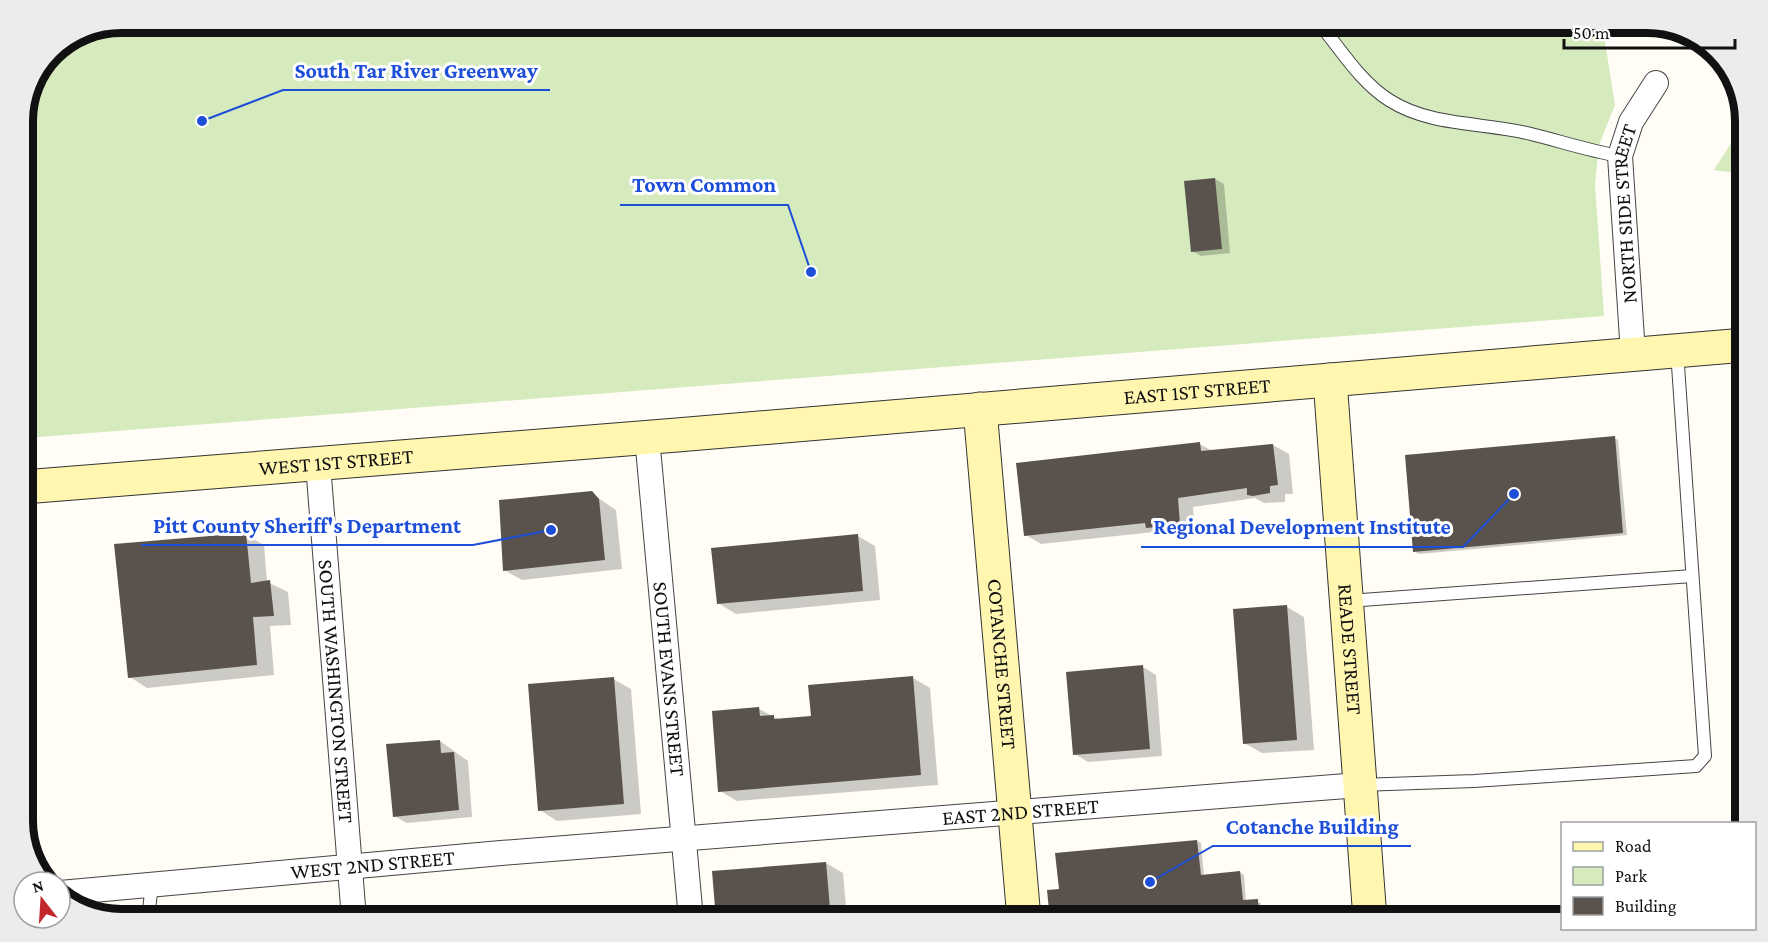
<svg xmlns="http://www.w3.org/2000/svg" width="1768" height="942" font-family="'Crimson Pro',serif">
<rect width="100%" height="100%" fill="#fffdf5"/>
<path fill="#d5ebbd" d="M121 23H1602L1615 105 1599 145 1595 184 1604 316 25 438 23 115 51 51Z
M1745 121V174L1714 170Z"/>
<path fill="#0003" d="M1215 179 1224 184 1230 253 1201 256 1192 251Z
M1614 438 1618 440 1627 535 1419 554 1415 552Z
M1199 444 1213 451 1273 445 1289 454 1293 494H1285V502L1264 503 1255 498 1193 507 1195 534 1163 536 1154 532 1041 544 1026 535Z
M591 493 616 510 622 569 522 580 504 570Z
M246 535 264 545 267 582 288 592 291 625 270 626 274 675 147 688 130 677Z
M858 536 875 546 880 600 736 614 718 603Z
M1287 607 1304 617 1314 750 1262 753 1244 743Z
M1143 667 1156 675 1162 756 1088 762 1075 754Z
M913 678 930 688 938 785 737 801 720 791 759 709 780 720 813 718Z
M613 679 631 689 641 814 557 821 540 810Z
M440 741 468 761 472 817 407 823 394 816Z
M1197 841 1201 843 1204 876 1240 872 1244 875 1246 902 1261 903 1262 911 1267 914V919H1052L1061 890Z
M826 863 843 873 847 919H718L714 873Z
M313 911 326 919H256V918Z"/>
<path fill="#5a524d" d="M1215 178 1222 249 1191 252 1184 181Z
M1615 436 1623 533 1413 552 1405 455Z
M1200 442 1201 451 1273 444 1278 485 1270 486V493L1253 496 1247 495V488L1178 498 1180 525 1146 528 1145 523 1024 536 1016 463Z
M592 491 599 499 605 560 503 571 499 500Z
M246 533 251 583 270 580 274 616 253 617 257 665 128 678 114 544Z
M858 534 863 591 717 604 711 548Z
M1287 605 1297 740 1243 744 1233 609Z
M1143 665 1150 749 1073 755 1066 672Z
M913 676 921 775 718 792 712 711 759 707 760 716 774 715V719L811 716 808 685Z
M614 677 624 804 538 811 528 684Z
M440 740 441 753 454 752 459 810 393 817 386 744Z
M1197 840 1201 875 1240 871 1243 900 1258 899 1259 920H1050L1047 890 1059 889 1055 853Z
M826 862 831 920H716L712 871Z"/>
<g fill="none" stroke-linecap="round" stroke-linejoin="round">
<defs>
<path id="lane" d="M1318 22C1340 48 1360 82 1389 100 1431 127 1484 122 1531 134 1560 141 1589 151 1620 156
M1348 601 1692 576
M1360 785 1474 781 1696 766 1705 756 1677 351
M148 919 152 884"/>
<g id="street">
<path id="s1" d="M1633 354 1620 156 1631 122 1656 83"/>
<path id="s2" d="M647 437 691 919"/>
<path id="s3" d="M318 464 354 919"/>
<path id="s4" d="M60 893 501 853 1359 785"/>
</g>
<g id="secondary">
<path id="s5" d="M1330 380 1370 919"/>
<path id="s6" d="M980 409 1024 919"/>
<path id="s7" d="M23 487 677 435 1745 345"/>
</g>
</defs>
<use href="#lane" stroke="#444" stroke-width="14"/>
<use href="#street" stroke="#444" stroke-width="26"/>
<use href="#secondary" stroke="#333" stroke-width="35"/>
<use href="#lane" stroke="#fff" stroke-width="12"/>
<use href="#street" stroke="#fff" stroke-width="24"/>
<use href="#secondary" stroke="#fff6b0" stroke-width="33"/>
</g>
<g text-anchor="middle" dominant-baseline="central" stroke-width="6" stroke-linejoin="round" paint-order="stroke">
<g font-size="21" fill="#111" stroke="#fff">
<text stroke="none"><textPath href="#s1" startOffset="141">NORTH SIDE STREET</textPath></text>
<text stroke="none"><textPath href="#s7" startOffset="1178">EAST 1ST STREET</textPath></text>
<text stroke="none"><textPath href="#s7" startOffset="314">WEST 1ST STREET</textPath></text>
<text stroke="none"><textPath href="#s5" startOffset="270">READE STREET</textPath></text>
<text stroke="none"><textPath href="#s6" startOffset="256">COTANCHE STREET</textPath></text>
<text stroke="none"><textPath href="#s2" startOffset="243">SOUTH EVANS STREET</textPath></text>
<text stroke="none"><textPath href="#s3" startOffset="228">SOUTH WASHINGTON STREET</textPath></text>
<text stroke="none"><textPath href="#s4" startOffset="964">EAST 2ND STREET</textPath></text>
<text stroke="none"><textPath href="#s4" startOffset="314">WEST 2ND STREET</textPath></text>
</g>
</g>
<path d="M0 0H1768V942H0ZM121 33H1647A88 88 0 0 1 1735 121V821A88 88 0 0 1 1647 909H121A88 88 0 0 1 33 821V121A88 88 0 0 1 121 33Z" fill="#ececec" fill-rule="evenodd"/>
<path fill="none" stroke="#111" stroke-width="8" d="M121 33H1647A88 88 0 0 1 1735 121V821A88 88 0 0 1 1647 909H121A88 88 0 0 1 33 821V121A88 88 0 0 1 121 33Z"/>
<path fill="none" stroke="#1d4ed8" stroke-width="2" d="M202 121L283 90H550M811 272L788 205H620M551 530L473 545H141M1514 494L1463 547H1141M1150 882L1213 846H1411"/>
<g fill="#1d4ed8" stroke="#fff" stroke-width="2">
<circle cx="202" cy="121" r="6"/>
<circle cx="811" cy="272" r="6"/>
<circle cx="551" cy="530" r="6"/>
<circle cx="1514" cy="494" r="6"/>
<circle cx="1150" cy="882" r="6"/>
</g>
<g font-size="22" text-anchor="middle" font-weight="bold" fill="#1d4ed8" stroke="#fff" stroke-width="6" stroke-linejoin="round" paint-order="stroke">
<text x="416" y="78">South Tar River Greenway</text>
<text x="704" y="192">Town Common</text>
<text x="307" y="533">Pitt County Sheriff's Department</text>
<text x="1302" y="534">Regional Development Institute</text>
<text x="1312" y="834">Cotanche Building</text>
</g>
<rect x="1561" y="822" width="195" height="108" fill="#ffffff" stroke="#a0a0a0" stroke-width="1.5"/>
<rect x="1573" y="842" width="30" height="9" fill="#fff6b0" stroke="#a0a0a0" stroke-width="1.5"/>
<text x="1615" y="852" font-size="18" fill="#111111">Road</text>
<rect x="1573" y="867" width="30" height="18" fill="#d5ebbd" stroke="#a0a0a0" stroke-width="1.5"/>
<text x="1615" y="882" font-size="18" fill="#111111">Park</text>
<rect x="1573" y="897" width="30" height="18" fill="#5a524d" stroke="#a0a0a0" stroke-width="1.5"/>
<text x="1615" y="912" font-size="18" fill="#111111">Building</text>
<g transform="translate(42 900) rotate(343)"><circle r="28" fill="#ffffff" stroke="#a0a0a0" stroke-width="1.5"/>
<path d="M0-4.5L10 22L0 15L-10 22Z" fill="#c4262e"/>
<text y="-9" font-size="16" font-weight="bold" text-anchor="middle" fill="#111111">N</text>
</g>
<path d="M1564 39v9h171v-9" fill="none" stroke="#111111" stroke-width="3"/>
<text x="1573" y="39" font-size="18" fill="#111111" stroke="#ffffff" stroke-width="4.5" paint-order="stroke">50 m</text>
</svg>
